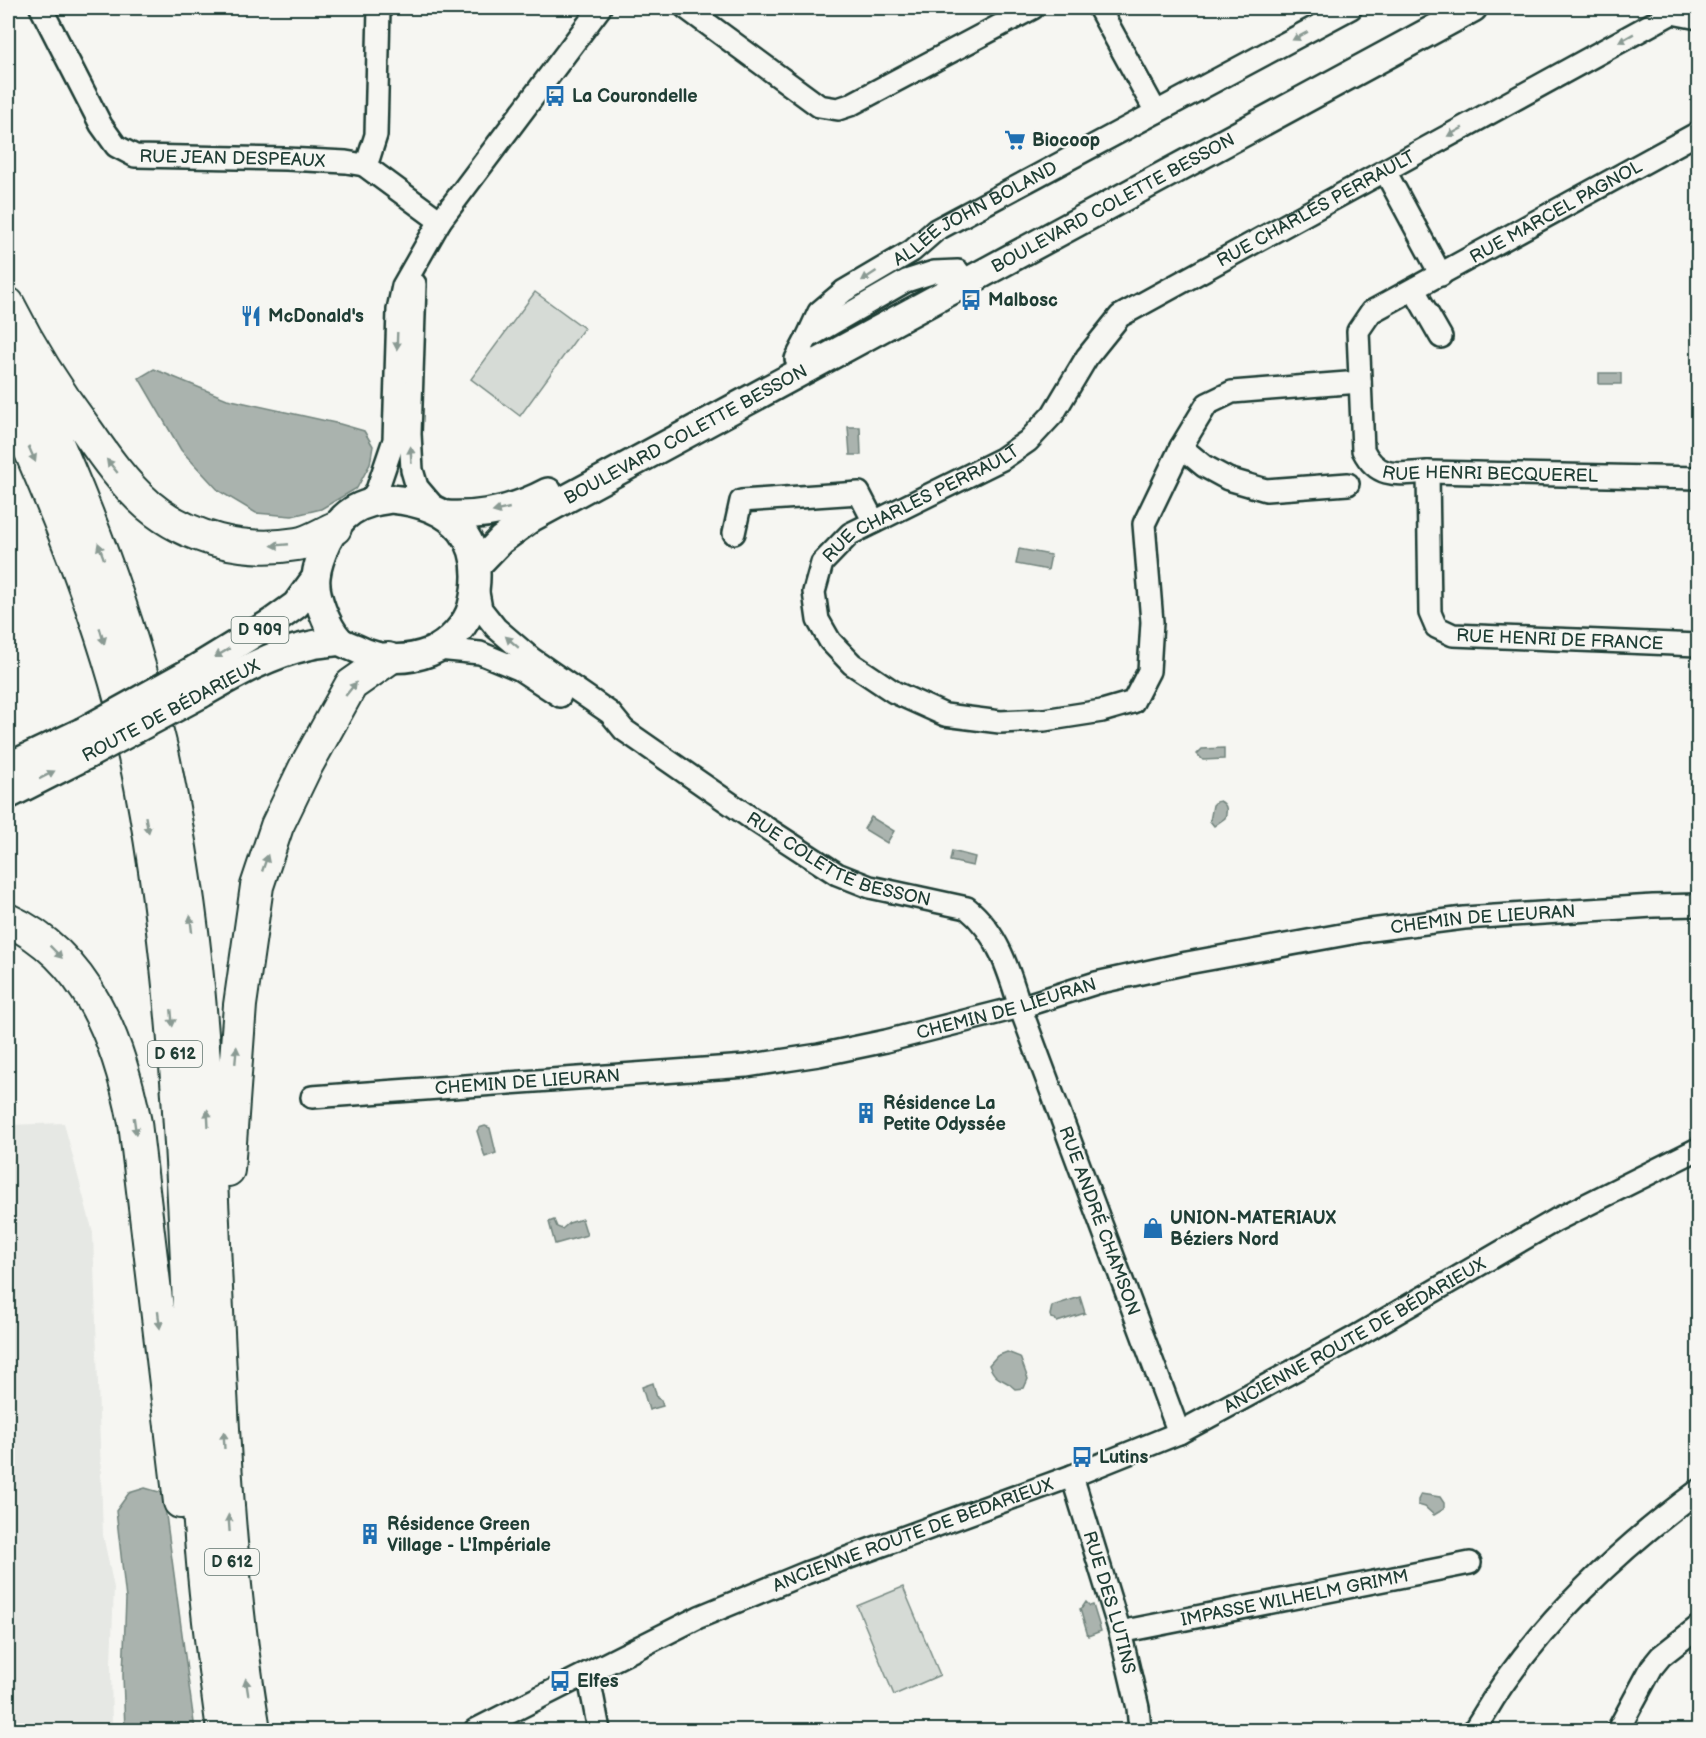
<svg xmlns="http://www.w3.org/2000/svg" width="1706" height="1738" font-family="'Balsamiq Sans',sans-serif">
<rect width="100%" height="100%" fill="#f6f6f2"/>
<filter id="ink" filterUnits="userSpaceOnUse"><feTurbulence type="fractalNoise" baseFrequency=".0167" numOctaves="2"/><feDisplacementMap in="SourceGraphic" scale="12" xChannelSelector="R" yChannelSelector="G"/><feConvolveMatrix kernelMatrix="1 2 1 2 8 2 1 2 1" color-interpolation-filters="sRGB"/></filter>
<g filter="url(#ink)">
<path fill="#e6e8e4" d="M64 1123 93 1233 103 1535 114 1588 111 1663 112 1730H8V1125Z"/>
<path fill="#d6dbd6" stroke="#7a8c85" stroke-width="1.5" d="M535 292 584 328 520 416 471 379Z
M903 1587 940 1675 894 1695 857 1606Z"/>
<path fill="#aab3ae" stroke="#72847d" stroke-width="1.5" d="M154 369 227 399 340 424 364 431 373 446 370 464 357 488 321 509 292 516 256 513 219 491 181 450 139 378Z
M1599 373H1621V384H1599Z
M848 427H860L861 455H850Z
M1019 549 1051 555 1048 570 1016 564Z
M1224 748V759L1203 760 1197 754 1202 749Z
M1220 801C1228 805 1227 811 1225 818L1214 826 1210 821 1213 805 1216 802Z
M871 817 894 831 887 843 864 829Z
M952 851 975 857 973 866 950 861Z
M485 1126 490 1128 496 1153 485 1157 477 1131 479 1128Z
M582 1219 587 1235 555 1244 549 1222 554 1220 557 1227 562 1229 569 1223Z
M1080 1297 1085 1313 1057 1322 1055 1319 1051 1318 1050 1315 1052 1306Z
M1007 1352 1020 1357 1028 1379 1024 1388 1015 1389C1003 1376 997 1384 989 1365L997 1356Z
M653 1383 657 1398 661 1400 663 1406 649 1410 642 1387Z
M145 1488 163 1493 195 1730H125L123 1675 126 1599 116 1511 129 1493Z
M1421 1494 1440 1497 1444 1503V1509L1434 1515 1425 1507 1418 1505V1500Z
M1086 1602 1090 1606 1093 1605 1101 1631 1088 1636 1080 1609 1082 1608Z"/>
<g fill="none" stroke-linecap="round" stroke-linejoin="round">
<defs>
<g id="minor">
<path id="s1" d="M41 8 101 125 116 146 135 156 286 159 346 162 364 165"/>
<path d="M379 8 376 135 369 157 364 165 440 221"/>
<path d="M686 8 819 106 838 109 850 105 1033 8"/>
<path d="M1099 8 1156 112"/>
<path id="s2" d="M1698 133 1371 312 1358 331 1363 450C1378 480 1399 474 1428 472L1698 478"/>
<path d="M1385 171 1441 275"/>
<path d="M415 284 410 434 412 470 417 487 434 507"/>
<path d="M1414 290 1441 337"/>
<path id="s3" d="M807 338 819 312 844 291 912 251 936 230 1351 8"/>
<path d="M796 359 807 338 906 281 934 272 958 271"/>
<path id="s4" d="M1360 382 1232 392 1207 404 1181 447 1144 524 1152 622 1149 671 1133 702 1102 711 1044 720 1000 722 945 715 894 692 852 664 830 641 818 620 814 592 822 563 850 534 1002 459 1028 441 1053 414 1087 357 1120 316 1672 13 1698 18"/>
<path d="M1181 447 1204 466 1228 479 1266 490 1348 484"/>
<path id="s5" d="M1428 472 1430 613 1436 627 1453 635 1698 645"/>
<path d="M368 503 377 490 394 440 398 310 403 286 440 221 600 8"/>
<path d="M734 533 741 501 859 493 874 522"/>
<path id="s6" d="M477 587 481 609 496 628 532 659 610 713 624 730 751 818 837 874 870 887 967 908C998 933 1009 971 1020 1007L1179 1433"/>
<path d="M438 649 480 653 519 669 560 696"/>
<path id="s7" d="M312 1097 746 1066 819 1055 886 1041 1020 1007 1096 983 1187 963 1363 931 1464 918 1653 906 1698 905"/>
<path id="s8" d="M1072 1476 1120 1632 1138 1708 1140 1730"/>
<path id="s9" d="M1120 1632 1470 1563"/>
<path d="M588 1673 599 1730"/>
<path id="s10" d="M475 1730 699 1617 806 1573 1072 1476 1179 1433 1350 1340 1556 1220 1698 1149"/>
<path d="M1474 1730C1485 1714 1494 1696 1506 1680 1559 1606 1625 1545 1698 1491"/>
<path d="M1618 1730 1652 1667 1661 1656 1698 1627"/>
</g>
<g id="major">
<path d="M391 499C455 505 488 541 472 606 467 625 448 645 430 652 404 662 380 661 355 648 350 646 343 644 339 640 327 627 314 595 316 577 317 565 322 553 327 542 333 530 341 518 352 511 364 503 378 501 391 499Z"/>
<path d="M446 515C482 517 516 509 548 492"/>
<path id="s11" d="M476 566 501 540 531 518 1473 8"/>
<path d="M194 670 271 623 296 605 315 579"/>
<path d="M201 694C234 675 270 654 308 646 318 643 330 643 340 641"/>
<path d="M8 767 82 732"/>
<path d="M8 795 87 755"/>
</g>
<path id="highway" d="M8 304C30 348 57 391 87 431 105 457 124 484 148 505 188 539 245 553 297 544 310 542 323 533 335 528
M8 338C64 452 113 568 146 691 152 714 159 737 164 761 179 835 191 911 198 987 221 1235 213 1485 254 1730
M8 400C64 525 115 652 141 786 186 1024 184 1266 199 1507 203 1582 213 1656 223 1730
M8 920C88 957 119 1041 135 1123L180 1502
M228 1170 240 1005 257 886 277 826 305 768 351 685 388 659"/>
</defs>
<use href="#minor" stroke="#1f3d34" stroke-width="26"/>
<use href="#major" stroke="#1f3d34" stroke-width="32"/>
<use href="#highway" stroke="#1f3d34" stroke-width="36"/>
<use href="#minor" stroke="#f6f6f2" stroke-width="21"/>
<use href="#major" stroke="#f6f6f2" stroke-width="27"/>
<use href="#highway" stroke="#f6f6f2" stroke-width="32"/>
<defs>
<path id="major-bridge" d="M82 732 194 670
M87 755 201 694"/>
</defs>
<use href="#major-bridge" stroke="#1f3d34" stroke-width="32" stroke-linecap="butt"/>
<use href="#major-bridge" stroke="#f6f6f2" stroke-width="27"/>
</g>
<defs><path id="oneway-solid" d="M-6-.8H1V-3.2L6.5 0L1 3.2V.8H-6Z" transform="scale(1.5)"/></defs>
<g fill="#8a9a93">
<use href="#oneway-solid" transform="translate(1300 36) rotate(152)"/>
<use href="#oneway-solid" transform="translate(1626 38) rotate(151)"/>
<use href="#oneway-solid" transform="translate(1455 132) rotate(151)"/>
<use href="#oneway-solid" transform="translate(869 276) rotate(147)"/>
<use href="#oneway-solid" transform="translate(397 341) rotate(92)"/>
<use href="#oneway-solid" transform="translate(32 454) rotate(66)"/>
<use href="#oneway-solid" transform="translate(411 455) rotate(-93)"/>
<use href="#oneway-solid" transform="translate(112 466) rotate(-129)"/>
<use href="#oneway-solid" transform="translate(501 510) rotate(167)"/>
<use href="#oneway-solid" transform="translate(280 545) rotate(175)"/>
<use href="#oneway-solid" transform="translate(101 551) rotate(-110)"/>
<use href="#oneway-solid" transform="translate(102 636) rotate(74)"/>
<use href="#oneway-solid" transform="translate(512 642) rotate(-139)"/>
<use href="#oneway-solid" transform="translate(222 653) rotate(149)"/>
<use href="#oneway-solid" transform="translate(351 689) rotate(-51)"/>
<use href="#oneway-solid" transform="translate(47 775) rotate(-27)"/>
<use href="#oneway-solid" transform="translate(147 825) rotate(80)"/>
<use href="#oneway-solid" transform="translate(265 863) rotate(-71)"/>
<use href="#oneway-solid" transform="translate(191 924) rotate(-97)"/>
<use href="#oneway-solid" transform="translate(56 952) rotate(45)"/>
<use href="#oneway-solid" transform="translate(172 1018) rotate(85)"/>
<use href="#oneway-solid" transform="translate(236 1055) rotate(-85)"/>
<use href="#oneway-solid" transform="translate(208 1118) rotate(-93)"/>
<use href="#oneway-solid" transform="translate(135 1126) rotate(82)"/>
<use href="#oneway-solid" transform="translate(159 1320) rotate(83)"/>
<use href="#oneway-solid" transform="translate(224 1440) rotate(-93)"/>
<use href="#oneway-solid" transform="translate(229 1523) rotate(-94)"/>
<use href="#oneway-solid" transform="translate(247 1687) rotate(-99)"/>
</g>
</g>
<defs>
<symbol id="bus-bare" viewBox="-9 -9 18 18"><path d="M-5-6H5V4H4V6H2V4H-2V6H-4V4H-5ZM-3.5-4V0h7V-4ZM-3.5 1.2v1.5H-2V1.2ZM2 1.2v1.5H3.5V1.2Z" fill="#1f6fb2" stroke="#f6f6f2" stroke-width="2.5" paint-order="stroke"/></symbol>
<symbol id="supermarket-bare" viewBox="-9 -9 18 18"><path d="M-6-5.5h2.5l.6 2H6L4.5 2H-2.5L-4.4-4H-6ZM-1.5 3.2a1.3 1.3 0 1 0 .1 0ZM3 3.2a1.3 1.3 0 1 0 .1 0Z" fill="#1f6fb2" stroke="#f6f6f2" stroke-width="2.5" paint-order="stroke"/></symbol>
<symbol id="restaurant-bare" viewBox="-9 -9 18 18"><path d="M-5-6h1v4h1v-4h1v4h1v-4h1v5L-1.5 .5V6h-2V.5L-5-1ZM5-6V6H3V1.5H1.5Q1.5-4 5-6Z" fill="#1f6fb2" stroke="#f6f6f2" stroke-width="2.5" paint-order="stroke"/></symbol>
<symbol id="building-bare" viewBox="-9 -9 18 18"><path d="M-4-6H4V6H1V3H-1V6H-4ZM-2.5-4.3h1.7v1.8h-1.7ZM.8-4.3h1.7v1.8H.8ZM-2.5-1h1.7V.8h-1.7ZM.8-1h1.7V.8H.8Z" fill="#1f6fb2" stroke="#f6f6f2" stroke-width="2.5" paint-order="stroke"/></symbol>
<symbol id="shop-bare" viewBox="-9 -9 18 18"><path d="M-5-2.5h2.3a2.7 3.5 0 0 1 5.4 0H5L5.5 6h-11ZM-1.5-2.5h3a1.5 2.3 0 0 0-3 0Z" fill="#1f6fb2" stroke="#f6f6f2" stroke-width="2.5" paint-order="stroke"/></symbol>
</defs>
<g fill-rule="evenodd">
<use href="#bus-bare" x="540" y="81" width="30" height="30"/>
<use href="#supermarket-bare" x="1000" y="125" width="30" height="30"/>
<use href="#bus-bare" x="956" y="285" width="30" height="30"/>
<use href="#restaurant-bare" x="236" y="301" width="30" height="30"/>
<use href="#building-bare" x="851" y="1098" width="30" height="30"/>
<use href="#shop-bare" x="1138" y="1213" width="30" height="30"/>
<use href="#bus-bare" x="1067" y="1442" width="30" height="30"/>
<use href="#building-bare" x="355" y="1519" width="30" height="30"/>
<use href="#bus-bare" x="545" y="1666" width="30" height="30"/>
</g>
<g text-anchor="middle" dominant-baseline="central" stroke-width="4.5" stroke-linejoin="round" paint-order="stroke">
<g fill="#f6f6f2" stroke="#60746d" stroke-width="1.5">
<rect x="231.5" y="617" width="57" height="26" rx="4.5"/>
<rect x="148" y="1041" width="54" height="26" rx="4.5"/>
<rect x="205" y="1549" width="54" height="26" rx="4.5"/>
</g>
<g font-size="16" font-weight="bold" fill="#1f3d34">
<text x="260" y="630">D 909</text>
<text x="175" y="1054">D 612</text>
<text x="232" y="1562">D 612</text>
</g>
<g font-size="18" font-weight="bold" fill="#1f3d34" stroke="#f6f6f2" text-anchor="start">
<text x="572" y="96">La Courondelle</text>
<text x="1032" y="140">Biocoop</text>
<text x="988" y="300">Malbosc</text>
<text x="268" y="316">McDonald's</text>
<text x="883" y="1103">Résidence La<tspan x="883" dy="21">Petite Odyssée</tspan></text>
<text x="1170" y="1218">UNION-MATERIAUX<tspan x="1170" dy="21">Béziers Nord</tspan></text>
<text x="1099" y="1457">Lutins</text>
<text x="387" y="1524">Résidence Green<tspan x="387" dy="21">Village - L'Impériale</tspan></text>
<text x="577" y="1681">Elfes</text>
</g>
<g font-size="18" fill="#1f3d34" stroke="#f6f6f2">
<text stroke="none"><textPath href="#s1" startOffset="276">RUE JEAN DESPEAUX</textPath></text>
<text stroke="none"><textPath href="#s11" startOffset="735">BOULEVARD COLETTE BESSON</textPath></text>
<text stroke="none"><textPath href="#s4" startOffset="1506">RUE CHARLES PERRAULT</textPath></text>
<text transform="translate(1556 212) rotate(-29)">RUE MARCEL PAGNOL</text>
<text stroke="none"><textPath href="#s3" startOffset="214">ALLÉE JOHN BOLAND</textPath></text>
<text stroke="none"><textPath href="#s11" startOffset="249">BOULEVARD COLETTE BESSON</textPath></text>
<text stroke="none"><textPath href="#s2" startOffset="652">RUE HENRI BECQUEREL</textPath></text>
<text stroke="none"><textPath href="#s4" startOffset="1002">RUE CHARLES PERRAULT</textPath></text>
<text stroke="none"><textPath href="#s5" startOffset="282">RUE HENRI DE FRANCE</textPath></text>
<text transform="translate(171 711) rotate(-28)">ROUTE DE BÉDARIEUX</text>
<text stroke="none"><textPath href="#s6" startOffset="464">RUE COLETTE BESSON</textPath></text>
<text stroke="none"><textPath href="#s7" startOffset="1188">CHEMIN DE LIEURAN</textPath></text>
<text stroke="none"><textPath href="#s7" startOffset="702">CHEMIN DE LIEURAN</textPath></text>
<text stroke="none"><textPath href="#s7" startOffset="216">CHEMIN DE LIEURAN</textPath></text>
<text stroke="none"><textPath href="#s6" startOffset="945">RUE ANDRÉ CHAMSON</textPath></text>
<text stroke="none"><textPath href="#s10" startOffset="966">ANCIENNE ROUTE DE BÉDARIEUX</textPath></text>
<text stroke="none"><textPath href="#s10" startOffset="480">ANCIENNE ROUTE DE BÉDARIEUX</textPath></text>
<text stroke="none"><textPath href="#s9" startOffset="178">IMPASSE WILHELM GRIMM</textPath></text>
<text stroke="none"><textPath href="#s8" startOffset="132">RUE DES LUTINS</textPath></text>
</g>
</g>
<rect width="1706" height="1738" fill="none" stroke="#f6f6f2" stroke-width="30"/>
<rect x="15" y="15" width="1676" height="1708" fill="none" stroke="#1f3d34" stroke-width="2" filter="url(#ink)"/>
</svg>
